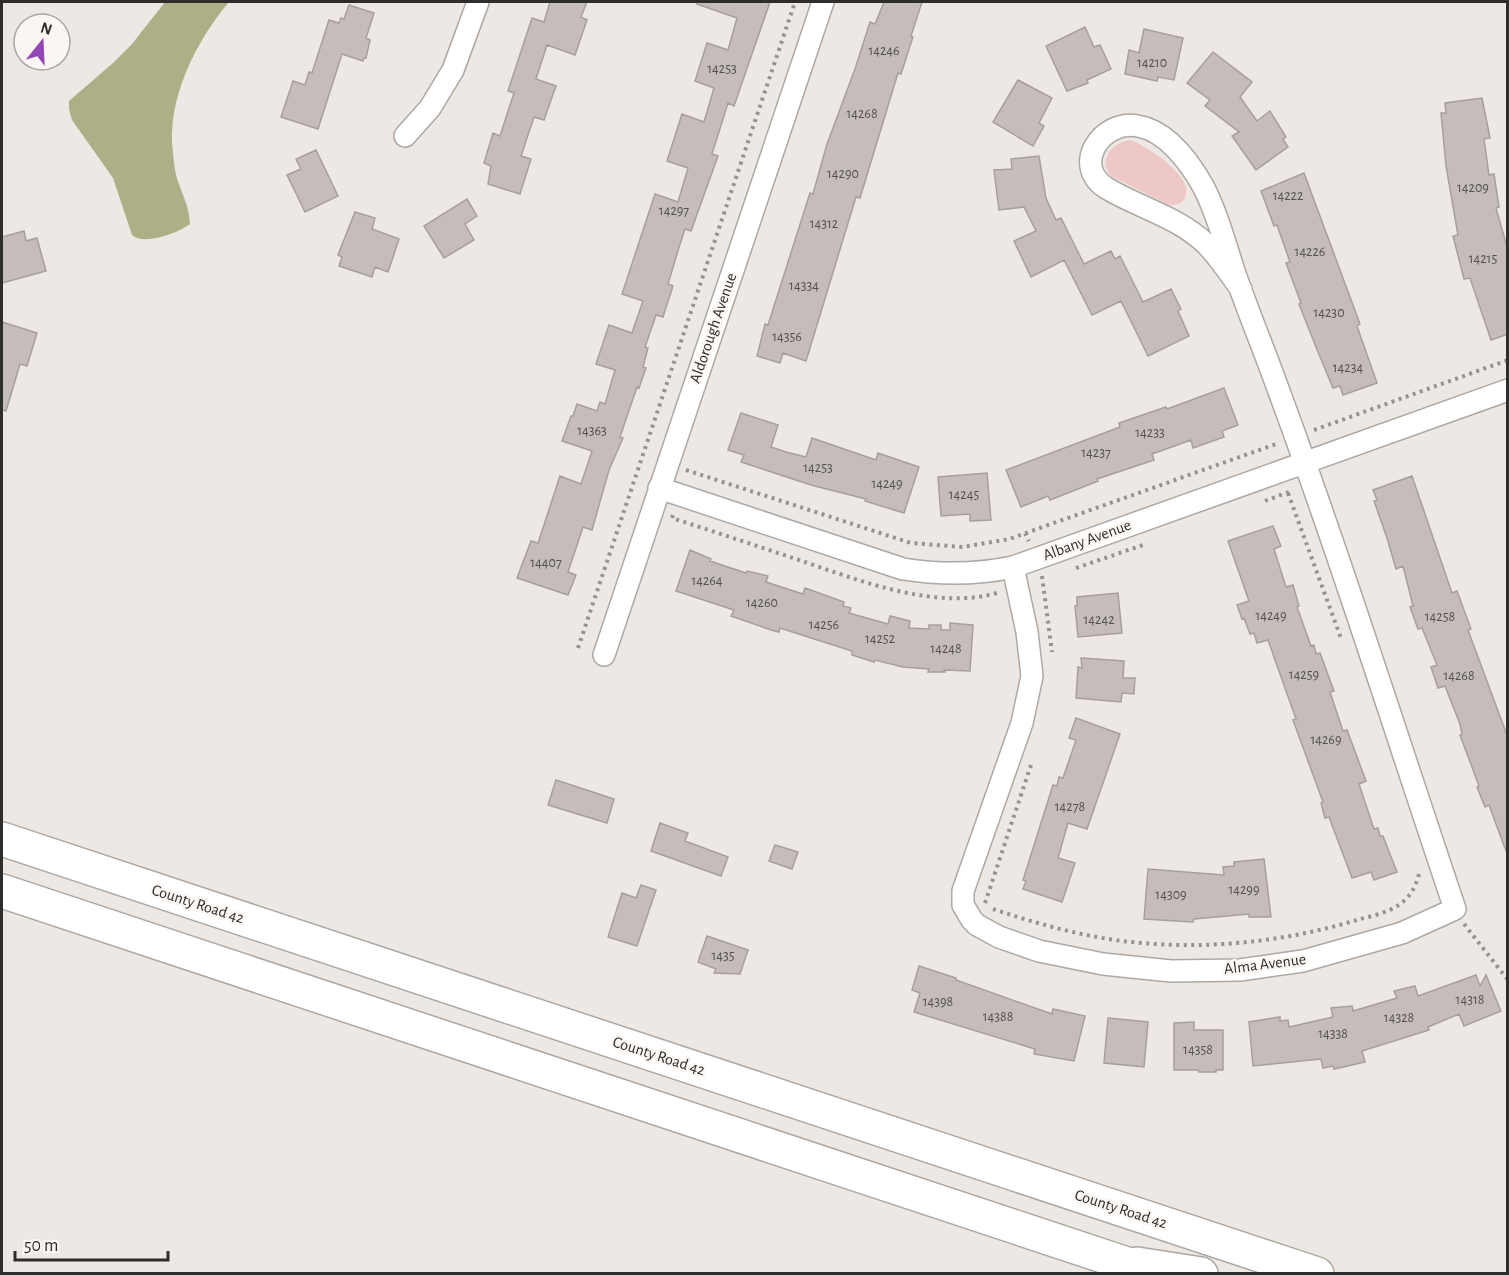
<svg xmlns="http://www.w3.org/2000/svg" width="1509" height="1275" font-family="'Alegreya Sans',sans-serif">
<rect width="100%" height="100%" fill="#eee8e4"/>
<path fill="#edc8c7" d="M1131 140C1146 146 1196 177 1185 198 1182 204 1176 205 1169 205L1111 176C1097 159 1113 142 1131 140Z"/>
<path fill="#afaf87" d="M165 2H229C196 41 166 100 173 153 174 163 175 175 179 184 184 199 189 207 190 224 178 233 144 246 132 235L113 178 72 120 69 109V101L113 63 132 44Z"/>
<path fill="#c4bdba" stroke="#a69f9c" stroke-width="1.5" d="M550 2H587L581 17 587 20 575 55 547 45 536 79 556 86 544 120 534 117 521 156 531 159 520 194 488 184 491 166 484 163 493 133 500 136 514 93 508 91 532 18 544 22Z
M698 2H770L734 106 728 103 712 154 718 156 695 220 691 231 685 229 680 244 668 284 673 286 663 317 656 315 645 347 648 348 643 367 646 368 639 388 637 387 620 437 623 438 609 470 592 530 583 527 568 572 576 575 568 595 517 578 531 541 538 543 560 476 581 484 592 451 562 441 571 416H573L577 404 597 411 600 402 605 404 615 370 596 364 609 325 632 333 643 301 622 294 655 194 678 202 688 168 667 161 682 114 704 122 714 88 695 81 707 43 728 50 737 18 697 4Z
M884 2H922L911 36 913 37 901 74 898 73 860 198 856 197 806 361 783 353 780 363 757 356 765 324 768 325 810 193 813 194 827 144 855 69 870 22 875 24Z
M349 5 374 13 366 38 370 40 366 58H364L363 61 342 54 318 129 281 117 293 81 305 85 309 72 312 73 329 20 339 23 341 18 344 19Z
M1085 27 1094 47 1100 45 1111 69 1087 80 1088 83 1067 91 1046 46Z
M1144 29 1183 38 1174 80 1158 77 1157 81 1125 74 1129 50 1139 53Z
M1213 52 1252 82 1240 97 1257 121 1270 111 1286 137 1283 139 1288 147 1256 170 1232 136 1239 132 1205 106 1210 100 1187 83Z
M1018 80 1052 98 1039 123 1044 126 1033 146 993 122Z
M1482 98 1490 138 1484 139 1489 175 1494 174 1499 207 1496 208 1508 250V334L1491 340 1470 278 1464 279 1453 236 1458 235 1446 166 1441 113H1446L1445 103Z
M316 150 338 196 305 212 287 175 301 169 296 159Z
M1039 156 1046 198 1056 220 1061 218 1084 264 1111 251 1115 259 1120 256 1143 302 1171 289 1181 309 1178 311 1189 336 1148 356 1121 301 1092 315 1064 260 1031 277 1014 241 1036 231 1024 207 999 210 994 170 1012 169 1011 159Z
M1304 173 1360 324 1357 326 1377 383 1343 395 1340 386 1333 388 1318 352 1299 304 1301 303 1286 263 1290 262 1277 225 1274 226 1261 191Z
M467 199 477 216 465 224 474 240 444 258 424 226Z
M355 212 375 218 372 229 399 239 388 272 375 267 372 277 339 266 342 257 338 255Z
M24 231 26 241 37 238 46 271 2 283V237Z
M2 322 37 333 27 366 20 364 6 411 2 410Z
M1224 388 1238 425 1222 431 1224 437 1193 448 1191 440 1152 454 1154 460 1097 479 1098 481 1050 500 1048 496 1021 507 1006 470 1120 427 1119 423 1166 407 1167 409Z
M741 413 778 425 771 447 786 452 806 457 812 438 876 460 878 453 919 467 904 513 865 501 866 499 811 485 741 462 744 455 728 450Z
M987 473 991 520 970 521V514L941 516 938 477Z
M1412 476 1452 593 1457 591 1471 629 1468 630 1508 738V851H1506L1489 805 1485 807 1477 787 1479 786 1460 735 1462 734 1460 724 1445 686 1438 688 1431 667 1437 665 1422 628 1418 629 1410 607 1413 606 1403 566 1396 569 1387 538 1374 501 1377 500 1373 490Z
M1273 526 1281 546 1274 549 1286 587 1293 585 1299 606 1297 607 1311 646 1314 645 1316 654 1320 653 1334 691 1330 692 1343 731 1347 730 1366 781 1359 784 1374 829 1378 828 1380 836H1383L1397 872 1374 880 1371 872 1352 878 1332 825 1329 817 1325 818 1321 803 1323 802 1293 720 1296 719 1268 640 1257 643 1254 633 1250 634 1244 618 1242 619 1237 605 1249 601 1228 541Z
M690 550 711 559 710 561 746 573 747 571 768 576 766 582 803 594 805 588 844 602 843 606 851 608 849 613 888 624 890 616 910 621 909 628 929 629V625H941V630H950V623L973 625 970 671 944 670 945 672H928L929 669 903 667 875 660 874 662 852 655V651L780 628 779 632 771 630 731 616 734 610 676 591Z
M1118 593 1122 633 1078 637 1075 606H1077V597Z
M1081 658 1124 661 1123 678H1135L1134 694 1122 693 1121 702 1076 698 1078 667 1082 668Z
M1076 718 1120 734 1087 829 1068 823 1058 858 1075 863 1062 902 1023 889 1026 881 1023 880 1053 785 1057 786 1059 777 1063 778 1076 740 1069 738Z
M556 780 614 799 607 823 548 805Z
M660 823 688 833 685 841 728 857 721 876 651 851Z
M775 845 798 852 792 869 769 861Z
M1264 859 1271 917H1249V914L1194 919 1193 922 1144 919 1148 869 1224 875 1223 867 1234 866V862Z
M641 885 656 890 637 946 608 937 622 893 636 898Z
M707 936 748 950 740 974 714 973 716 969 698 962Z
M919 966 956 978V980L1052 1014 1053 1009 1085 1016 1074 1061 1034 1054 1035 1049 914 1012 920 993 912 990Z
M1476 975 1480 986 1486 975 1501 1011 1464 1026 1459 1014 1428 1027 1429 1030 1362 1051 1365 1062 1334 1069 1333 1066 1323 1068 1321 1059 1253 1066 1249 1022 1280 1017V1021L1288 1020 1289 1027 1333 1017 1331 1008 1352 1006 1353 1011 1397 998 1394 991 1415 986 1418 996Z
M1108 1018 1148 1022 1144 1067 1104 1063Z
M1194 1022V1030H1223V1070H1216V1072H1199L1198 1070H1174V1023Z"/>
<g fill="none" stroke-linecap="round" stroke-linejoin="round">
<defs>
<path id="street" d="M405 136 430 108 453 70 478 2
M659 488 903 569C941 575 975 575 1013 567L1508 390
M1013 567 1027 632 1032 676 1022 723 963 891V905L972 920 977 925 999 937 1039 951 1103 964 1171 971 1240 970 1303 961 1402 933 1455 909C1394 728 1337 546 1270 367 1258 335 1245 303 1234 271 1225 243 1217 213 1203 186 1190 163 1167 131 1138 126 1101 119 1070 167 1108 189 1140 208 1178 217 1206 244 1219 257 1230 274 1241 289
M604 655 823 2"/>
<path id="highway" d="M2 839 1317 1274
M2 891 1157 1274
M1137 1264 1201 1274"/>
</defs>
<use href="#street" stroke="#ada8a3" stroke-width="24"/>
<use href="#highway" stroke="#ada8a3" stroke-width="36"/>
<path stroke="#96928f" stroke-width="4" stroke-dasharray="3 4.5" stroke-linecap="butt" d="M1314 430 1508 360
M686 470 911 543 963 547 1009 539 1279 443
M1288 493 1342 641
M1265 501 1289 492
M673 515 672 518C715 532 757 546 799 560 858 580 938 612 1000 592
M1025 533 1029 541
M1076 568 1143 545
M1042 576 1052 652
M578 648 795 2
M985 903 1031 765
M993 909C1038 924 1084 937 1131 942 1207 950 1284 942 1357 920 1371 916 1388 913 1400 904 1412 896 1417 883 1420 870
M1464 924 1508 980"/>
<use href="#street" stroke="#fff" stroke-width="21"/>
<use href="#highway" stroke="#fff" stroke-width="33"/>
</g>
<g text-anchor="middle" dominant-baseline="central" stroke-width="5" stroke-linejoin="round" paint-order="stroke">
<g font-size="14" fill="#54514f">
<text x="884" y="51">14246</text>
<text x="1152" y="63">14210</text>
<text x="722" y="69">14253</text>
<text x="862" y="114">14268</text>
<text x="843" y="174">14290</text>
<text x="1473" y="188">14209</text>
<text x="1288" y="196">14222</text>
<text x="674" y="211">14297</text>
<text x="824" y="224">14312</text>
<text x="1310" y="252">14226</text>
<text x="1483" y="259">14215</text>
<text x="804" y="286">14334</text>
<text x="1329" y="313">14230</text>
<text x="787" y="337">14356</text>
<text x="1348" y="368">14234</text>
<text x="592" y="431">14363</text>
<text x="1150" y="433">14233</text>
<text x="1096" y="453">14237</text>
<text x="818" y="468">14253</text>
<text x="887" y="484">14249</text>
<text x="964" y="495">14245</text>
<text x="546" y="563">14407</text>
<text x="707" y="581">14264</text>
<text x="762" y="603">14260</text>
<text x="1271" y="616">14249</text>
<text x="1440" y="617">14258</text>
<text x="1099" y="620">14242</text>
<text x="824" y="625">14256</text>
<text x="880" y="639">14252</text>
<text x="946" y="649">14248</text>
<text x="1304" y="675">14259</text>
<text x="1459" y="676">14268</text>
<text x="1326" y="740">14269</text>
<text x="1070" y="807">14278</text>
<text x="1244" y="890">14299</text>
<text x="1171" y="895">14309</text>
<text x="723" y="956">1435</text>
<text x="1470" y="1000">14318</text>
<text x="938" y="1002">14398</text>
<text x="998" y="1017">14388</text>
<text x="1399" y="1018">14328</text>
<text x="1333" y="1034">14338</text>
<text x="1198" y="1050">14358</text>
</g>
<g font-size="16" fill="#2f2d2b" stroke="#fbf6f1">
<text transform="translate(713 328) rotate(-71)">Aldorough Avenue</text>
<text transform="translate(1087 540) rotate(-20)">Albany Avenue</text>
<text transform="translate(198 904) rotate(18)">County Road 42</text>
<text transform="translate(1265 964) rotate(-7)">Alma Avenue</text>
<text transform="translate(659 1056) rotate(18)">County Road 42</text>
<text transform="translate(1121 1209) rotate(18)">County Road 42</text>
</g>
</g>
<rect width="1509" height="1275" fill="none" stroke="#2f2d2b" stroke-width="6"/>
<g transform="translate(42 42) rotate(18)"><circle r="28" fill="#fbf6f1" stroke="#a9a6a2" stroke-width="1.5"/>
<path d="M0-4.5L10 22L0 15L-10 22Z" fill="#9446b7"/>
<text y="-9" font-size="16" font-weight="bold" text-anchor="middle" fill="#2f2d2b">N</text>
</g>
<path d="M15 1251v9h153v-9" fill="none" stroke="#2f2d2b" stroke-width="3"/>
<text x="24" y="1251" font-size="18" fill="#2f2d2b" stroke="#fbf6f1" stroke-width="4.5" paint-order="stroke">50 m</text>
</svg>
